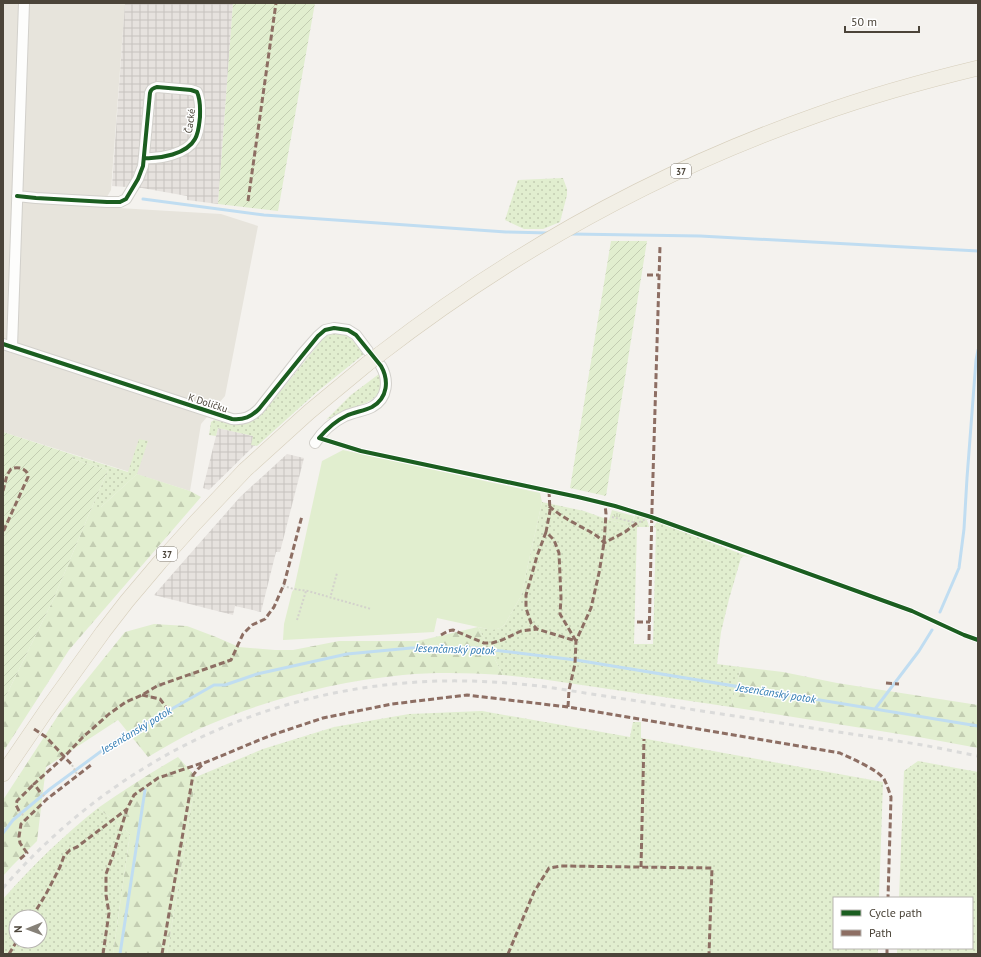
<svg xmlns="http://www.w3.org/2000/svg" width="981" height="957" font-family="'PT Sans',sans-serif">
<defs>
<pattern id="industrial-grid" width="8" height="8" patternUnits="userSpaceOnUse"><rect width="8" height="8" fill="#e6e2de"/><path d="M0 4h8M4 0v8" fill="none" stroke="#c7c3bf"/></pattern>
<pattern id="grass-dots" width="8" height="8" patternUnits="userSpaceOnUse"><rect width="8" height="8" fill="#e1eecf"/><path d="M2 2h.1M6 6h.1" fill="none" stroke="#c3cdb2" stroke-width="1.8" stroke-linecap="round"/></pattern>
<pattern id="forest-firs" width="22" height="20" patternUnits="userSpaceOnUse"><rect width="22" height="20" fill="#e1eecf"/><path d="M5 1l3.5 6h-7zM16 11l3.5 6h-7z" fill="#c3cdb2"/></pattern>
<pattern id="park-tufts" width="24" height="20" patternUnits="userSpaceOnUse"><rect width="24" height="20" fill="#e1eecf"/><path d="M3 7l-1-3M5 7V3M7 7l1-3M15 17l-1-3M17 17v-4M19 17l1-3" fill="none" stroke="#c3cdb2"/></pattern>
<pattern id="garden-furrows" width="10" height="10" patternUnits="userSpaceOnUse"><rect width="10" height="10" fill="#e1eecf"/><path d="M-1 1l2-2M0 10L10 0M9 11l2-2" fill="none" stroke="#c3cdb2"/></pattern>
</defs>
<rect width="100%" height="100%" fill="#f4f2ee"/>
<path fill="#e7e4dc" d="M3 3H125L111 190 101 207 221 214 258 226 225 396 201 424 190 491 3 432Z"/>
<path fill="url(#industrial-grid)" d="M125 3H233L218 204 187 200V196L142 188 112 186Z
M218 428 262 438 209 490 203 488Z
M287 454 304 458 280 552H276L261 612 235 606 233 615 154 595 240 497Z"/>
<path fill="url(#grass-dots)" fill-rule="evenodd" d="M563 178 567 189V195L560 222 543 229H524L505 220 518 180Z
M338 333C351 335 356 344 364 354L318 391 257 446 251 445 253 436 218 428 216 436 209 435 211 422 214 420C235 425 244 427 262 414L322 340C327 335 331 334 338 333Z
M379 374C389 402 358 404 340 413 336 415 331 418 326 420L351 395Z
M139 439 148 441 137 474 101 507H92L108 470 72 459 74 455 128 472Z
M542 502 584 511 609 520 632 526 635 515C645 517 647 517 649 527H637L634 644H653L656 528 654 527 656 523 658 522 749 557 744 556 741 558 729 599 721 632 717 664 741 667 731 707 541 679 503 675 478 627C487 629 498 632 505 624L521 596Z
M482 711 630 737 633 722H641V738L883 782 879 898H834V948H878V954H167L196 777 263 749 334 727 409 714Z
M918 761 978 772V954H897V948H972V898H899L904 771Z
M98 808 130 834 113 954H3V899C33 865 63 836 98 808ZM16 917H40V941H16Z"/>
<path fill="url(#forest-firs)" d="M137 474 190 491 201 497 69 650 3 752V702L54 598 92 507H101Z
M154 624 187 626 216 637 239 647 275 650H293L339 641H418L478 627 503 675C470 673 436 672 403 675 332 682 264 700 199 729 182 737 165 747 148 757L118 720 46 767 37 841 13 865 3 876V800L59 714 125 632Z
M741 667 783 672 837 683 978 705V748L924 738 731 707Z
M178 757 196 777 167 954H113L130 834 98 808C124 790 150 773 178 757Z"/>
<path fill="url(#park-tufts)" d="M612 510 634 516 632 526 609 520Z"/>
<path fill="url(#garden-furrows)" d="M233 3H315L278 211 218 204Z
M611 241H647L606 496 570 488Z
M3 432 74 455 72 459 108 470 92 507 54 598 3 702Z"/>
<path fill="#e1eecf" d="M343 450 540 493 542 502 521 596 505 624C501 628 498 629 492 630L437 618 434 632 283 640 284 624 292 592 294 589 322 461Z"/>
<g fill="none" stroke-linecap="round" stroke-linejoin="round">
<path stroke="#c0ddf1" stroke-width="3" d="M143 199 264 215 506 232 549 233
M571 234 700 236 978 251
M940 612 959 568 964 529 967 478 976 360 978 350
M875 709 919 651 932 630
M3 833 13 820 50 789 115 741 214 685H225L257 674 347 654 411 648H476L576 660 978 726
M120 954 145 790"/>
<defs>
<path id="street" d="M17 196 36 198 107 202H120L126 199 138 179 143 166 150 93C151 89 153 88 157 87L191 90 197 92C201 101 200 108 200 117 199 125 199 132 195 139 187 154 160 159 144 158
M3 344 232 419C244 420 251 417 259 409L303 353 318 336 325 330 334 328 348 330 356 335 368 351
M12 347 24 3
M315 443C322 432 333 422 345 416 354 412 364 411 372 407 388 398 389 380 381 366"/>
<path id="primary" d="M380 354C512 252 660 170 817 115 870 96 924 81 978 68
M3 774 46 711 103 632 127 601 160 562 195 523 245 470 309 412 367 364"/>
</defs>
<use href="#street" stroke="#d2d0cb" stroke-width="12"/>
<use href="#primary" stroke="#d6cebb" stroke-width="16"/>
<path stroke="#d3d2cc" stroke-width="2" stroke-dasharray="2 2" stroke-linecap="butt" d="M612 517 637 523 642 521 650 517
M283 586 294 589 308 591 371 609
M331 595 337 573
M297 620 306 591
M72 765 77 774
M40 792 46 798
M19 811 24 816"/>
<use href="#street" stroke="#fdfdfc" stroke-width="10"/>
<use href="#primary" stroke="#f2efe6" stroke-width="15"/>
<path stroke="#dbdbda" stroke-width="3" stroke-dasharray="5 5" stroke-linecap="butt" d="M3 888C107 769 247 696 405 683 450 679 495 681 540 686L923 745 978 756"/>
<defs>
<path id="primary-bridge" d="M367 364 380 354"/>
</defs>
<use href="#primary-bridge" stroke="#d6cebb" stroke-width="16" stroke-linecap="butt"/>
<use href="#primary-bridge" stroke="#f2efe6" stroke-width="15"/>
<path stroke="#8d6e63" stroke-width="3" stroke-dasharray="6 3" stroke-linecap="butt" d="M248 201 276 3
M647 275H659
M3 491 7 475 11 469C17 466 28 468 28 477L3 532
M549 491 550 511 546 532 554 540 559 553 561 598 560 614 576 641
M549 506C557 513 566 519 576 524 586 530 597 534 604 543L625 532 637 523
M546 532 537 556 526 595V608L531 623 537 629 576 641
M637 622H650
M441 635 448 631 453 630 484 643H492L502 640 521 631 537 629
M649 640 652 508 660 246
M886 683 899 684
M142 695 160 699 171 714
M568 707 569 690 575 664 576 641 591 608 599 573 604 543 606 514 605 504
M34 729 46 737 72 765
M40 792 34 784 64 757 83 737 109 714 126 702 142 695 157 686 231 660 243 634 252 625 265 619 274 607 284 584 302 516
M19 811 16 805 17 801 34 784
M20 859 27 853 20 843 19 837 21 824 47 799 91 765
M641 867 644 739
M32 917 46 894 60 867 64 856 70 850 77 847 127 809
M9 954 17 941
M103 954 109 913 106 895V874L113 855 127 809 134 795 158 778 202 763
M162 954 193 775 198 769 204 763 269 736 323 718 392 704 467 695 568 707 840 753C852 759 877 769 884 779 887 785 889 791 891 797L888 898
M508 954 534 892 549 868 561 866 712 868 709 954
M887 954V948"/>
<defs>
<path id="cycleway" d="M17 196 36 198 107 202H120L126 199 138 179 143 166 150 93C151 89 153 88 157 87L191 90 197 92C201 101 200 108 200 117 199 125 199 132 195 139 187 154 160 159 144 158
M3 344 232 419C244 420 251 417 259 409L318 336 325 330 334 328 348 330 356 335 381 366C389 380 388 398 372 407 364 411 354 412 346 416 335 421 327 429 319 438L361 451 578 497 615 506 651 517 912 611 964 635 978 640"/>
</defs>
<use href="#cycleway" stroke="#fff" stroke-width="6"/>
<use href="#cycleway" stroke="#1b5e20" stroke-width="4"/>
</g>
<g text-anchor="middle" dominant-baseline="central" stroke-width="3" stroke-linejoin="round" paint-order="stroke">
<g fill="#fff" stroke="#817c74" stroke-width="1">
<rect x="671" y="164" width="20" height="14" rx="3"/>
<rect x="157" y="547" width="20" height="14" rx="3"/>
</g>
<g font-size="9" font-weight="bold" fill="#4b4439">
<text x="681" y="171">37</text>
<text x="167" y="554">37</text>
</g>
<g font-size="10" fill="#4b4439" stroke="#fff">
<text transform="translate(190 121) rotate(-82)">Čacké</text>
<text transform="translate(208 403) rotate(18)">K Dolíčku</text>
</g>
<g font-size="11" font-style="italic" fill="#2e7ab2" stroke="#fff">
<text transform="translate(455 649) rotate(2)">Jesenčanský potok</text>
<text transform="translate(776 693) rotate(9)">Jesenčanský potok</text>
<text transform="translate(136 730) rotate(-31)">Jesenčanský potok</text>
</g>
</g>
<rect width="981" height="957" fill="none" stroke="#4b4439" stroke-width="8"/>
<rect x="833" y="897" width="140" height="52" fill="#ffffff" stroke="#b7b4b0"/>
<rect x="841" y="910" width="20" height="6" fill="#1b5e20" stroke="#b7b4b0"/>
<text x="869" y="917" font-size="12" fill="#4b4439">Cycle path</text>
<rect x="841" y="930" width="20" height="6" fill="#8d6e63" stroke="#b7b4b0"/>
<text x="869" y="937" font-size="12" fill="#4b4439">Path</text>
<g transform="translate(28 929) rotate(269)"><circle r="19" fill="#ffffff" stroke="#b7b4b0"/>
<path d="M0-3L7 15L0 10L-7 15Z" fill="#868178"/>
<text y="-6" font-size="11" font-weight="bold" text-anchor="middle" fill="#4b4439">N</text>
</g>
<path d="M845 26v6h74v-6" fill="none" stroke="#4b4439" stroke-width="2"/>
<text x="851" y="26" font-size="12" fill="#4b4439" stroke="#ffffff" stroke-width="3" paint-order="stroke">50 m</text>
</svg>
